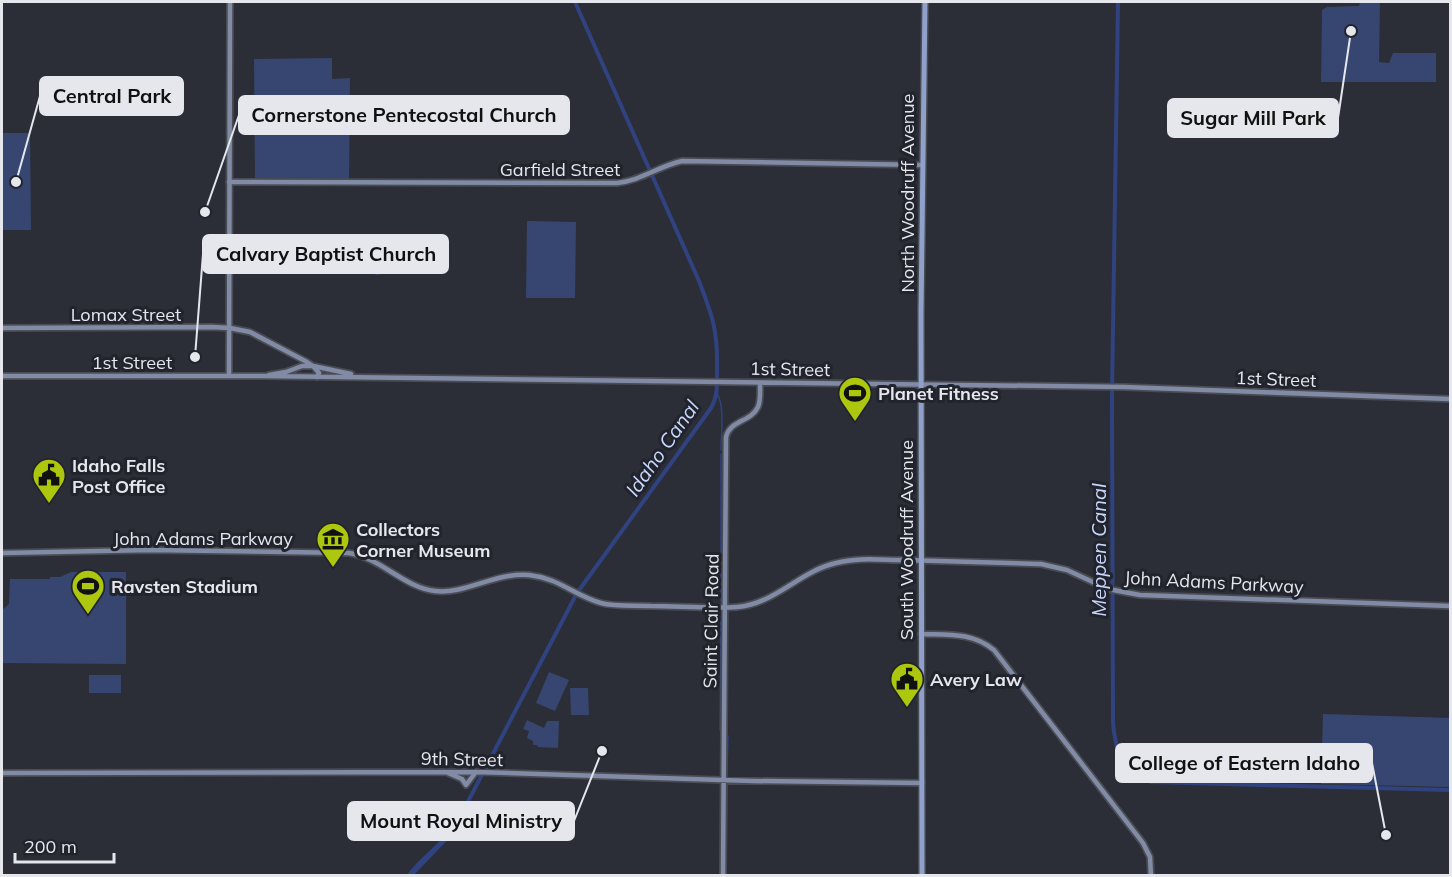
<svg xmlns="http://www.w3.org/2000/svg" width="1452" height="877" font-family="Mulish,sans-serif">
<rect width="100%" height="100%" fill="#2b2e36"/>
<path fill="#374670" d="M1360 2H1380L1379 62 1389 63 1393 53H1436V82H1321L1322 10 1327 7 1359 6Z
M332 58V79L350 78 349 181H255L254 59Z
M2 133H30L31 230H2Z
M527 221 576 222 575 298H526Z
M337 238 353 262 380 267 379 275 340 268 334 272 322 256 331 249 328 245Z
M71 572H126V664L2 663V610L9 604 10 579H50V577H60Z
M549 672 569 680 555 711 536 703Z
M89 675H121V693H89Z
M570 688H588L589 715H571Z
M1323 714 1450 718V787L1321 784Z
M527 720 544 728 547 721H559L558 748 538 747 537 745H533V741L527 738 529 731 523 729Z"/>
<path fill="#304380" d="M451 827 457 830 414 875H407C419 857 440 845 451 827Z"/>
<g fill="none" stroke-linecap="round" stroke-linejoin="round">
<path stroke="#304380" stroke-width="1.5" d="M717 393C725 407 721 433 721 450
M721 601V454
M720 730 721 614
M727 770 728 736
M726 876 727 785"/>
<path stroke="#304380" stroke-width="4" d="M1118 2 1112 393 1113 723C1116 754 1121 769 1151 782L1450 790
M452 832 577 593 711 408C718 396 717 385 717 371 718 332 713 317 699 281L575 2"/>
<defs>
<path id="secondary" d="M229 182 617 183C640 181 659 166 682 161L922 165
M2 328 212 327 230 328 250 332 307 362 313 366 319 373 317 377
M269 375 286 372 302 366H313L351 374
M2 376H263L1124 387 1450 399
M229 376 230 2
M2 553 150 550 349 553C381 558 403 587 435 591 464 595 496 572 529 575 559 578 575 596 601 603 616 607 635 605 651 606 679 606 708 609 737 607 775 604 800 571 836 563 858 557 882 560 904 560 949 561 995 563 1041 564L1067 570 1108 589 1140 595 1450 606
M921 634C948 635 972 632 994 650L1143 843 1150 857 1151 876
M2 773 476 772 752 781 922 783
M448 773 462 779 466 785 476 772
M723 876 726 437C730 420 751 422 758 407 761 400 760 391 760 383"/>
<path id="primary" d="M922 876 921 313 925 2"/>
</defs>
<use href="#secondary" stroke="#4a4c54" stroke-width="8"/>
<use href="#primary" stroke="#4a4c54" stroke-width="8"/>
<use href="#secondary" stroke="#818ba5" stroke-width="4.5"/>
<use href="#primary" stroke="#8fa0ca" stroke-width="5"/>
</g>
<defs>
<symbol id="stadium-pin" viewBox="-11 -11 22 30"><path d="M0 17L-7.5 6A9.5 9.5 0 1 1 7.5 6Z" fill="#adc60e" stroke="#21242c"/><path d="M0-5a6.5 5 0 1 0 0 10a6.5 5 0 1 0 0-10ZM-3.5-1.8h7v3.6h-7Z" fill="#111"/></symbol>
<symbol id="civic-pin" viewBox="-11 -11 22 30"><path d="M0 17L-7.5 6A9.5 9.5 0 1 1 7.5 6Z" fill="#adc60e" stroke="#21242c"/><path d="M-.6-6.5H3V-4.5H.6V-3L4-1V1h2V6H-6V1h2V-1L-.6-3ZM-1.2 2.5V6h2.4V2.5Z" fill="#111"/></symbol>
<symbol id="museum-pin" viewBox="-11 -11 22 30"><path d="M0 17L-7.5 6A9.5 9.5 0 1 1 7.5 6Z" fill="#adc60e" stroke="#21242c"/><path d="M0-6L6-3V-2H-6V-3ZM-5-1h2V3h-2ZM-1-1h2V3h-2ZM3-1h2V3H3ZM-6 4H6V6H-6Z" fill="#111"/></symbol>
</defs>
<g fill-rule="evenodd">
<use href="#stadium-pin" x="836" y="374" width="38" height="52"/>
<use href="#civic-pin" x="30" y="456" width="38" height="52"/>
<use href="#museum-pin" x="314" y="520" width="38" height="52"/>
<use href="#stadium-pin" x="69" y="567" width="38" height="52"/>
<use href="#civic-pin" x="888" y="660" width="38" height="52"/>
</g>
<g text-anchor="middle" dominant-baseline="central" stroke-width="6" stroke-linejoin="round" paint-order="stroke">
<g font-size="18" fill="#e5e7ed" stroke="#21242c">
<text x="560" y="169">Garfield Street</text>
<text transform="translate(907 193) rotate(-90)">North Woodruff Avenue</text>
<text x="126" y="314">Lomax Street</text>
<text x="132" y="362">1st Street</text>
<text transform="translate(790 369) rotate(1)">1st Street</text>
<text transform="translate(1276 379) rotate(2)">1st Street</text>
<text x="203" y="538">John Adams Parkway</text>
<text transform="translate(906 540) rotate(-90)">South Woodruff Avenue</text>
<text transform="translate(1214 582) rotate(3)">John Adams Parkway</text>
<text transform="translate(711 621) rotate(-89)">Saint Clair Road</text>
<text transform="translate(462 759) rotate(1)">9th Street</text>
</g>
<g font-size="18" font-weight="bold" fill="#e5e7ed" stroke="#21242c" text-anchor="start">
<text x="878" y="393">Planet Fitness</text>
<text x="72" y="465">Idaho Falls<tspan x="72" dy="21">Post Office</tspan></text>
<text x="356" y="529">Collectors<tspan x="356" dy="21">Corner Museum</tspan></text>
<text x="111" y="586">Ravsten Stadium</text>
<text x="930" y="679">Avery Law</text>
</g>
<g font-size="20" font-style="italic" fill="#c9d7fd" stroke="#21242c">
<text transform="translate(662 448) rotate(-55)">Idaho Canal</text>
<text transform="translate(1098 550) rotate(-90)">Meppen Canal</text>
</g>
</g>
<path fill="none" stroke="#e5e7ed" stroke-width="2" d="M16 182L40 96M205 212L239 115M1351 31L1338 118M195 357L203 254M1386 835L1372 763M602 751L574 821"/>
<g fill="#e5e7ed" stroke="#21242c" stroke-width="2">
<circle cx="16" cy="182" r="6"/>
<circle cx="205" cy="212" r="6"/>
<circle cx="1351" cy="31" r="6"/>
<circle cx="195" cy="357" r="6"/>
<circle cx="1386" cy="835" r="6"/>
<circle cx="602" cy="751" r="6"/>
</g>
<g fill="#e5e7ed" stroke="#e5e7ed" stroke-width="2">
<rect x="40" y="77" width="143" height="38" rx="6"/>
<rect x="239" y="96" width="330" height="38" rx="6"/>
<rect x="1168" y="99" width="170" height="38" rx="6"/>
<rect x="203" y="235" width="245" height="38" rx="6"/>
<rect x="1116" y="744" width="256" height="38" rx="6"/>
<rect x="348" y="802" width="226" height="38" rx="6"/>
</g>
<g font-size="20" text-anchor="middle" font-weight="bold" fill="#111">
<text x="112" y="103">Central Park</text>
<text x="404" y="122">Cornerstone Pentecostal Church</text>
<text x="1253" y="125">Sugar Mill Park</text>
<text x="326" y="261">Calvary Baptist Church</text>
<text x="1244" y="770">College of Eastern Idaho</text>
<text x="461" y="828">Mount Royal Ministry</text>
</g>
<rect width="1452" height="877" fill="none" stroke="#e5e7ed" stroke-width="6"/>
<path d="M15 853v9h99v-9" fill="none" stroke="#e5e7ed" stroke-width="3"/>
<text x="24" y="853" font-size="18" fill="#e5e7ed" stroke="#21242c" stroke-width="4.5" paint-order="stroke">200 m</text>
</svg>
